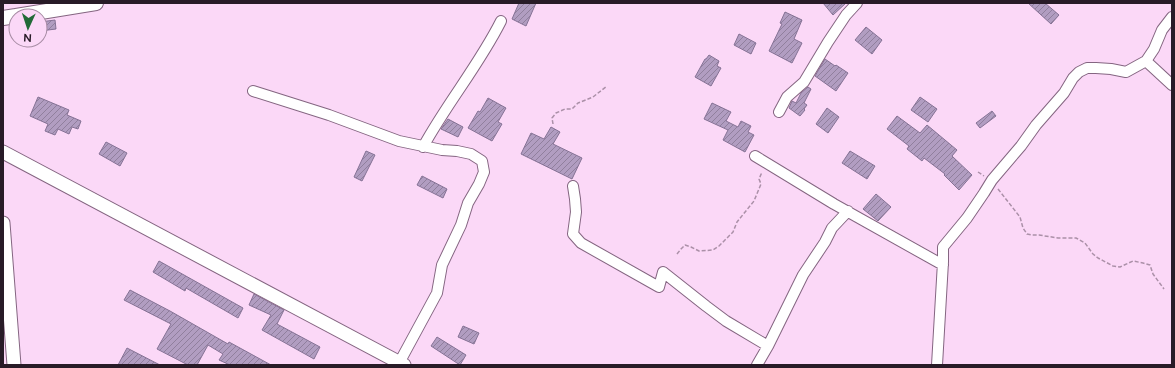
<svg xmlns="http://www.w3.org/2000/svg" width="1175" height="368" font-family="Figtree,sans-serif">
<defs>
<pattern id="building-hatch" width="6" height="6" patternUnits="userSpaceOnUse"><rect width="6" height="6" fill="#b19dc1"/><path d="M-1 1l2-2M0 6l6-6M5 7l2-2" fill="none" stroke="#907f9d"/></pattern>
</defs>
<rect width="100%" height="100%" fill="#fbd8f7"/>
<path fill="url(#building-hatch)" stroke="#857295" d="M519 3H536L526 26 512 19Z
M823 3H846L833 15Z
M1028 3H1045L1059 15 1051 24Z
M785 12 802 20 794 39 802 43 792 63 769 51 782 24 780 23Z
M55 20 56 29 40 31V22Z
M866 27 882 40 872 54 855 40Z
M739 34 756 43 751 54 734 45Z
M709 55 719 61 717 66 721 68 711 86 695 77 705 59H706Z
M825 59 835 66 836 65 848 73 836 91 815 76Z
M808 87 811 89 804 103 807 105 804 109 805 110 800 116 789 108 792 101 796 103 801 93Z
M38 97 69 110 67 115 81 121 78 129 72 127 69 134 58 129 55 135 45 131 48 124 30 116Z
M920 97 937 109 928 122 911 110Z
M488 98 506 108 498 122 502 124 492 141 468 128 478 111 480 112Z
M712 103 731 112 726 121 738 127 741 121 751 126 748 132 754 135 745 152 723 140 728 130 704 119Z
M827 108 839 117 828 133 816 124Z
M992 111 996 116 980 128 976 123Z
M897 116 920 133 927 125 957 150 952 156 972 175 959 190 944 175 945 174 924 158 922 161 907 149 909 146 887 129Z
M448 119 463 127 458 137 441 129Z
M551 127 560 132 553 144 582 158 572 179 521 154 531 133 544 139Z
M106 142 127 153 120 166 99 154Z
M366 151 375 155 362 181 354 177Z
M850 151 875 166 867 179 842 163Z
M422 176 447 189 443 198 417 185Z
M876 194 891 207 878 221 863 209Z
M159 261 243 308 238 318 186 288 185 291 153 272Z
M130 290 170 311 228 344 229 342 271 365H230L219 360 223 354 208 345 197 365H188L157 349 171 324 124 300Z
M254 294 284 310 277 324 320 347 314 359 262 330 271 315 249 305Z
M463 326 479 333 474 344 458 337Z
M437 337 466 355 460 365 431 346Z
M127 348 160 365H118Z"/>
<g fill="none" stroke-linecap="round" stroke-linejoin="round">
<defs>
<path id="minor" d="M1146 61 1172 85
M253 91 329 115 399 141 442 150 457 151 471 154 482 161 484 172 479 184 468 203 461 225 442 265 437 293 398 365
M779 112 787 97 804 82 828 42 846 15 857 3
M423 147C447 103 479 65 501 21
M755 156 834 204 943 265
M573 186 575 199 576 212 573 234 581 243 659 287 663 272 706 306 726 321 768 346
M757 365 768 346 803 275 825 242 832 228 848 211
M937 365 943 262V247L967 218 984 193 992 180 1021 146 1036 125 1064 93 1073 78 1079 72 1087 68H1096L1111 69 1126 72 1146 61 1154 49 1162 30 1172 17"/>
<path id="tertiary" d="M3 152 404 365
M3 223 14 365"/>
<path id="secondary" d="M16 16 96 3
M3 18 16 16"/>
</defs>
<use href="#minor" stroke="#846581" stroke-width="12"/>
<use href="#tertiary" stroke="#846581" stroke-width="15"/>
<use href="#secondary" stroke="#846581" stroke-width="16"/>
<path stroke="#ab90a8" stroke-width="1.5" stroke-dasharray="4 2" stroke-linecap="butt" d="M553 124 552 118 556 113 565 109H572L578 103 593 97 607 86
M978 172 984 176
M998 189 1020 217 1023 228 1027 234 1032 235H1039L1058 238H1076L1085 243 1093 254 1098 258 1113 266 1120 267 1133 261 1143 263 1150 265 1153 274 1164 289
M677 254 681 249 685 245 691 247 699 251 713 250 719 246 733 232 737 222 754 201 761 184 759 179 762 172"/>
<use href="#minor" stroke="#fff" stroke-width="10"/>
<use href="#tertiary" stroke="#fff" stroke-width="13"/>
<use href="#secondary" stroke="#fff" stroke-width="14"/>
</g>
<rect width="1175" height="368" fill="none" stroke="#281b27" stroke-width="8"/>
<g transform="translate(28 28) rotate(183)"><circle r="19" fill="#fbd8f7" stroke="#a78ca4"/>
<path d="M0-3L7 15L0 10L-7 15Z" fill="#226a37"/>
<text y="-6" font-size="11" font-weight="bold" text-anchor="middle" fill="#281b27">N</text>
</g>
</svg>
